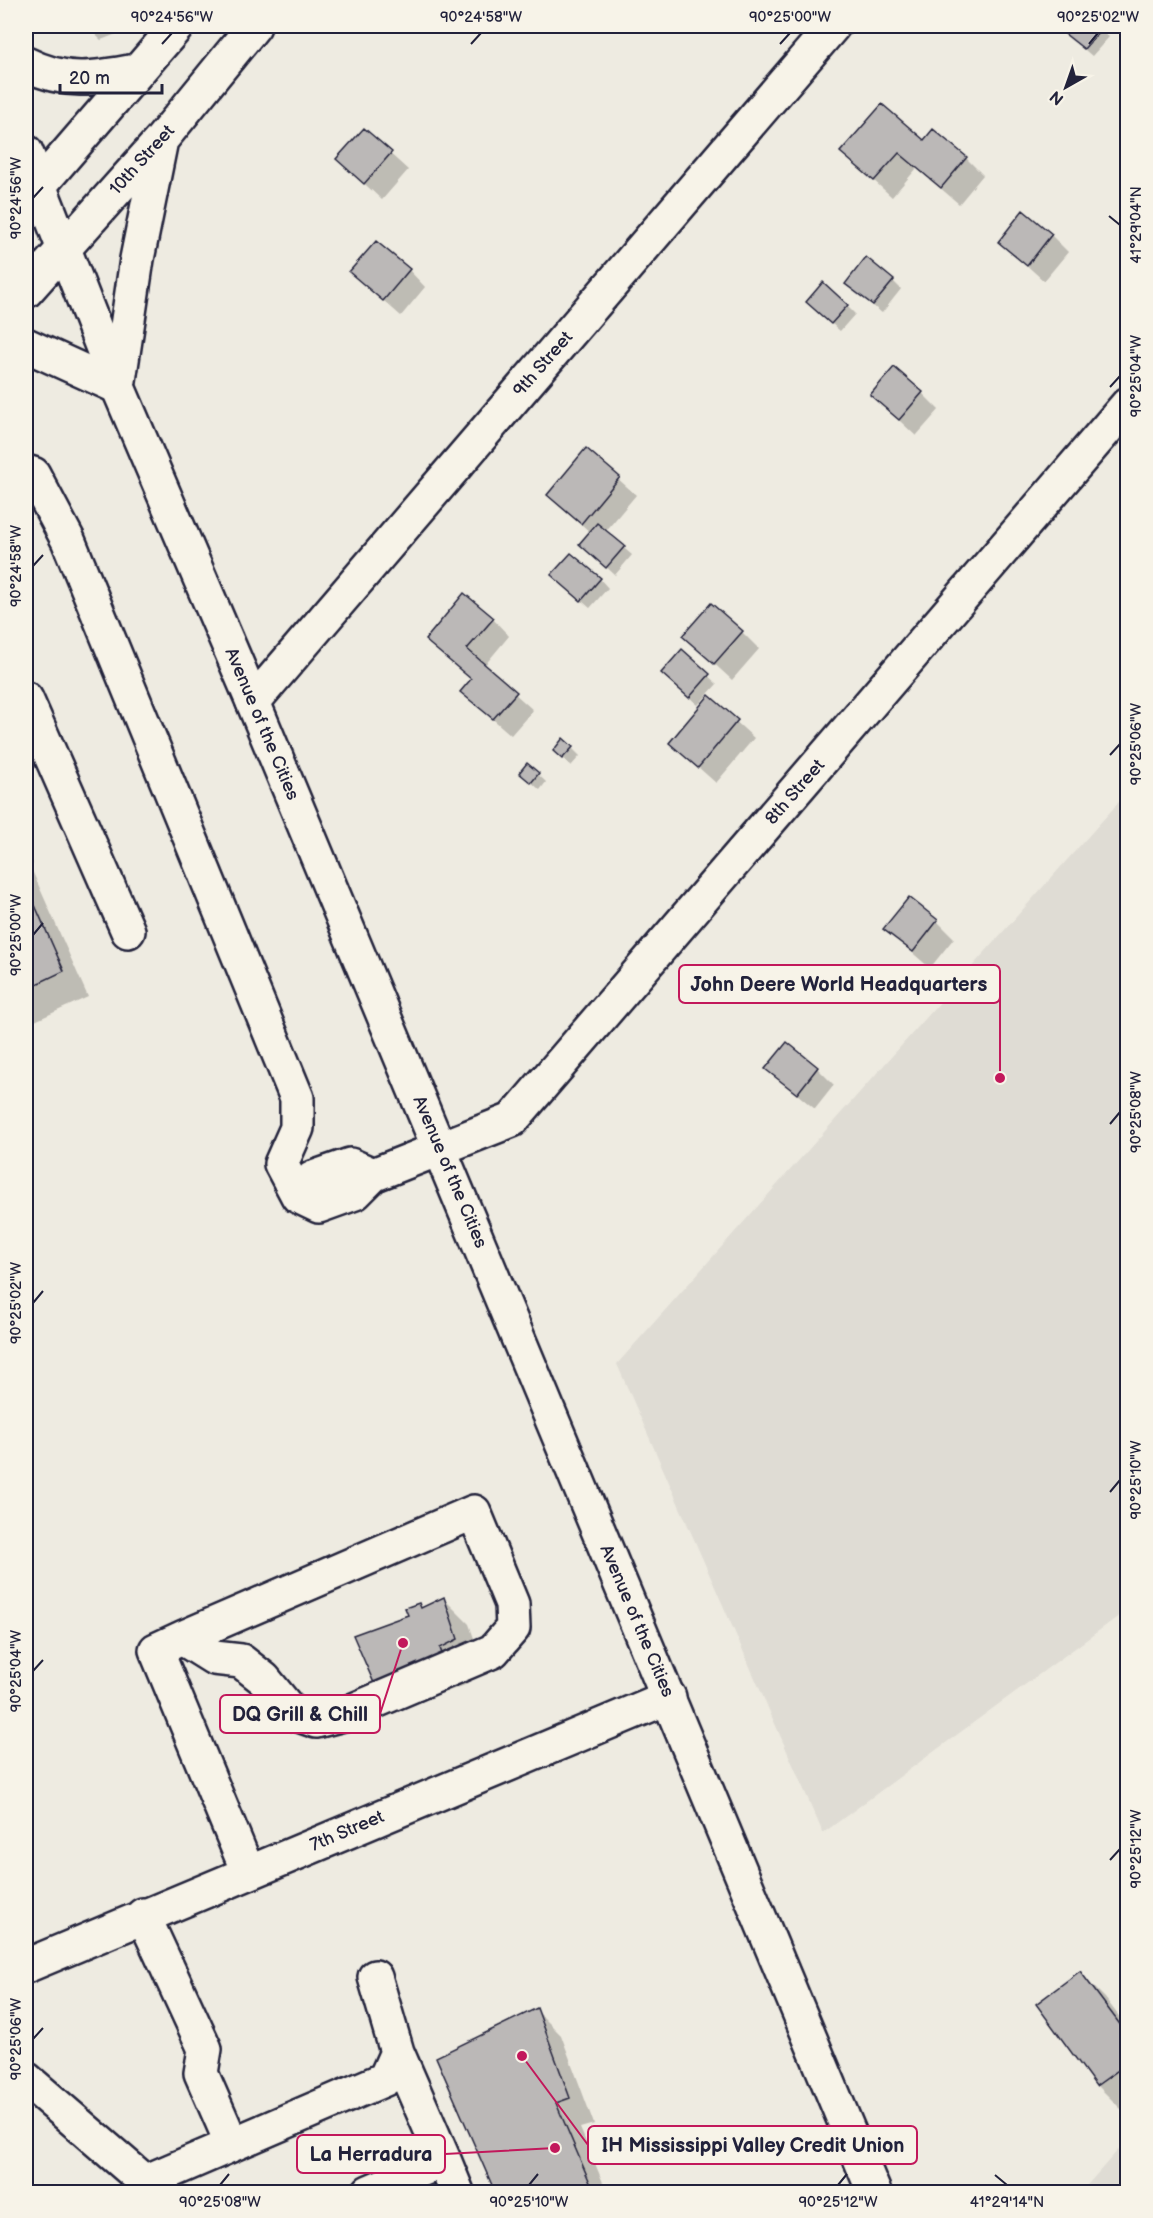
<svg xmlns="http://www.w3.org/2000/svg" width="1153" height="2218" font-family="'Balsamiq Sans',sans-serif">
<rect width="100%" height="100%" fill="#eeebe1"/>
<filter id="ink" filterUnits="userSpaceOnUse"><feTurbulence type="fractalNoise" baseFrequency=".0167" numOctaves="2"/><feDisplacementMap in="SourceGraphic" scale="12" xChannelSelector="R" yChannelSelector="G"/><feConvolveMatrix kernelMatrix="1 2 1 2 8 2 1 2 1" color-interpolation-filters="sRGB"/></filter>
<g filter="url(#ink)">
<path fill="#dfdcd4" d="M1127 793V1610L823 1833 617 1364Z
M1127 2140V2192H1081Z"/>
<path fill="#0003" d="M86 26H137L101 40Z
M1057 26H1097L1109 37 1092 56Z
M364 130 408 170 382 200 338 159Z
M924 142 966 158 983 175 959 204 917 168 892 197 842 152Z
M1051 235 1068 252 1044 281 1000 241Z
M409 270 425 287 401 316 351 272Z
M893 281 901 289 882 313 855 292Z
M847 306 855 314 840 331 816 310Z
M922 393 939 410 916 436 872 395Z
M586 450 636 495 605 532 632 555 615 575 590 552 591 533 549 495Z
M600 579 608 588 590 608 561 583Z
M493 619 509 636 484 666 533 710 511 735 462 692 472 680 427 640Z
M742 632 759 649 732 680 684 636Z
M682 652 717 684 698 705 671 681Z
M709 697 754 738 716 783 671 743Z
M572 748 580 756 571 766 555 751Z
M528 765 546 782 540 790 530 781Z
M26 842 33 864 30 866 88 997 26 1025Z
M937 921 954 938 930 968 885 929Z
M817 1068 834 1085 815 1109 767 1069Z
M444 1599 469 1624 483 1664 464 1673 468 1684 401 1708 375 1683 355 1636 409 1616 418 1604 423 1608Z
M1080 1973 1105 1998 1128 2028V2106L1122 2110 1097 2085Z
M536 2010 561 2035 594 2124 580 2128 607 2192H497L438 2058Z"/>
<path fill="#bbb8b7" stroke="#22223b" stroke-width="1.5" d="M1055 26H1099L1102 28 1084 49Z
M882 104 924 140 933 129 967 157 941 188 899 153 874 181 840 152Z
M364 128 392 152 364 184 336 159Z
M1023 210 1052 234 1027 266 998 242Z
M376 241 410 269 383 301 349 272Z
M866 257 894 280 873 305 845 284Z
M823 282 848 305 831 324 806 302Z
M894 367 923 392 899 420 870 395Z
M586 448 620 477 581 524 547 495Z
M597 523 625 546 606 568 579 544Z
M571 553 601 578 581 601 551 575Z
M464 593 494 618 467 649 517 692 493 719 460 692 471 679 425 640Z
M711 603 743 631 714 664 682 636Z
M682 649 710 674 689 698 661 673Z
M709 695 738 720 698 768 669 743Z
M563 738 573 747 562 759 553 751Z
M527 763 539 773 531 783 519 773Z
M26 885 64 971 26 989Z
M909 897 938 920 913 952 883 929Z
M787 1042 818 1067 797 1094 765 1069Z
M444 1597 458 1639 440 1648 444 1659 374 1683 353 1635 408 1615 405 1608 419 1603 421 1608Z
M1080 1971 1128 2035V2063L1096 2086 1036 2004Z
M537 2008 570 2098 556 2103 594 2192H495L436 2057Z"/>
<g fill="none" stroke-linecap="round" stroke-linejoin="round">
<defs>
<path id="minor" d="M26 64C66 84 93 79 136 71
M26 201 177 26
M26 291 161 140 254 26
M26 345 118 387 137 259 161 140
M26 472 33 474 68 540 297 1098V1128L281 1164 298 1196 319 1206 355 1193 373 1175 512 1120 1128 404
M26 699 128 931
M253 702 833 26
M298 1196 313 1178 350 1165 373 1175
M182 1638 214 1658 241 1661 264 1679 291 1712 316 1721 347 1713 493 1651 513 1628 512 1604 474 1512 182 1638 156 1650 248 1872
M143 1915 205 2049 201 2073 232 2144
M26 1966 669 1697
M375 1977 397 2052 444 2160
M26 2079 157 2192
M145 2182 385 2079 397 2052
M369 2192 444 2160 457 2192"/>
<path id="major" d="M26 152 118 387 253 702 874 2192"/>
</defs>
<use href="#minor" stroke="#22223b" stroke-width="38"/>
<use href="#major" stroke="#22223b" stroke-width="38"/>
<use href="#minor" stroke="#f7f3e8" stroke-width="33"/>
<use href="#major" stroke="#f7f3e8" stroke-width="33"/>
</g>
</g>
<path fill="none" stroke="#22223b" stroke-width="2" d="M162 44 172 33M471 44 481 33M780 44 790 33M1089 44 1098 33M33 198 43 187M1109 216 1120 225M1110 387 1120 376M33 566 43 555M1110 755 1120 744M33 935 43 923M1110 1124 1120 1112M33 1303 43 1291M1110 1492 1120 1480M33 1671 43 1660M1110 1860 1120 1849M33 2039 43 2028M995 2175 1007 2185M220 2185 229 2174M529 2185 538 2174M838 2185 847 2174"/>
<g text-anchor="middle" dominant-baseline="central" stroke-width="4.5" stroke-linejoin="round" paint-order="stroke">
<g font-size="18" fill="#22223b" stroke="#f7f3e8">
<text transform="translate(142 160) rotate(-48)">10th Street</text>
<text transform="translate(543 364) rotate(-49)">9th Street</text>
<text transform="translate(262 724) rotate(67)">Avenue of the Cities</text>
<text transform="translate(795 792) rotate(-49)">8th Street</text>
<text transform="translate(450 1172) rotate(67)">Avenue of the Cities</text>
<text transform="translate(637 1621) rotate(67)">Avenue of the Cities</text>
<text transform="translate(347 1831) rotate(-23)">7th Street</text>
</g>
</g>
<path fill="none" stroke="#c2185b" stroke-width="2" d="M1000 1078L1000 984M403 1643L380 1714M522 2056L588 2145M555 2148L445 2154"/>
<g fill="#c2185b" stroke="#f7f3e8" stroke-width="2">
<circle cx="1000" cy="1078" r="6"/>
<circle cx="403" cy="1643" r="6"/>
<circle cx="522" cy="2056" r="6"/>
<circle cx="555" cy="2148" r="6"/>
</g>
<g fill="#f7f3e8" stroke="#c2185b" stroke-width="2">
<rect x="679" y="965" width="321" height="38" rx="6"/>
<rect x="220" y="1695" width="160" height="38" rx="6"/>
<rect x="588" y="2126" width="329" height="38" rx="6"/>
<rect x="297" y="2135" width="148" height="38" rx="6"/>
</g>
<g font-size="20" text-anchor="middle" font-weight="bold" fill="#22223b">
<text x="839" y="991">John Deere World Headquarters</text>
<text x="300" y="1721">DQ Grill &amp; Chill</text>
<text x="753" y="2152">IH Mississippi Valley Credit Union</text>
<text x="371" y="2161">La Herradura</text>
</g>
<rect width="1153" height="2218" fill="none" stroke="#f7f3e8" stroke-width="66"/>
<g transform="translate(1066 87) rotate(220)" stroke="#f7f3e8" stroke-width="4.5" paint-order="stroke">
<path d="M0-4.5L10 22L0 15L-10 22Z" fill="#22223b"/>
<text y="-9" font-size="16" font-weight="bold" text-anchor="middle" fill="#22223b">N</text>
</g>
<path d="M60 84v9h102v-9" fill="none" stroke="#22223b" stroke-width="3"/>
<text x="69" y="84" font-size="18" fill="#22223b" stroke="#f7f3e8" stroke-width="4.5" paint-order="stroke">20 m</text>
<rect x="33" y="33" width="1087" height="2152" fill="none" stroke="#22223b" stroke-width="2"/>
<g font-size="15" text-anchor="middle" fill="#22223b">
<text x="172" y="22">90°24'56"W</text>
<text x="481" y="22">90°24'58"W</text>
<text x="790" y="22">90°25'00"W</text>
<text x="1098" y="22">90°25'02"W</text>
<text transform="translate(16 198) rotate(-90)" y="5">90°24'56"W</text>
<text transform="translate(1136 225) rotate(-90)" y="5">41°29'04"N</text>
<text transform="translate(1136 376) rotate(-90)" y="5">90°25'04"W</text>
<text transform="translate(16 566) rotate(-90)" y="5">90°24'58"W</text>
<text transform="translate(1136 744) rotate(-90)" y="5">90°25'06"W</text>
<text transform="translate(16 935) rotate(-90)" y="5">90°25'00"W</text>
<text transform="translate(1136 1112) rotate(-90)" y="5">90°25'08"W</text>
<text transform="translate(16 1303) rotate(-90)" y="5">90°25'02"W</text>
<text transform="translate(1136 1480) rotate(-90)" y="5">90°25'10"W</text>
<text transform="translate(16 1671) rotate(-90)" y="5">90°25'04"W</text>
<text transform="translate(1136 1849) rotate(-90)" y="5">90°25'12"W</text>
<text transform="translate(16 2039) rotate(-90)" y="5">90°25'06"W</text>
<text x="220" y="2207">90°25'08"W</text>
<text x="529" y="2207">90°25'10"W</text>
<text x="838" y="2207">90°25'12"W</text>
<text x="1007" y="2207">41°29'14"N</text>
</g>
</svg>
